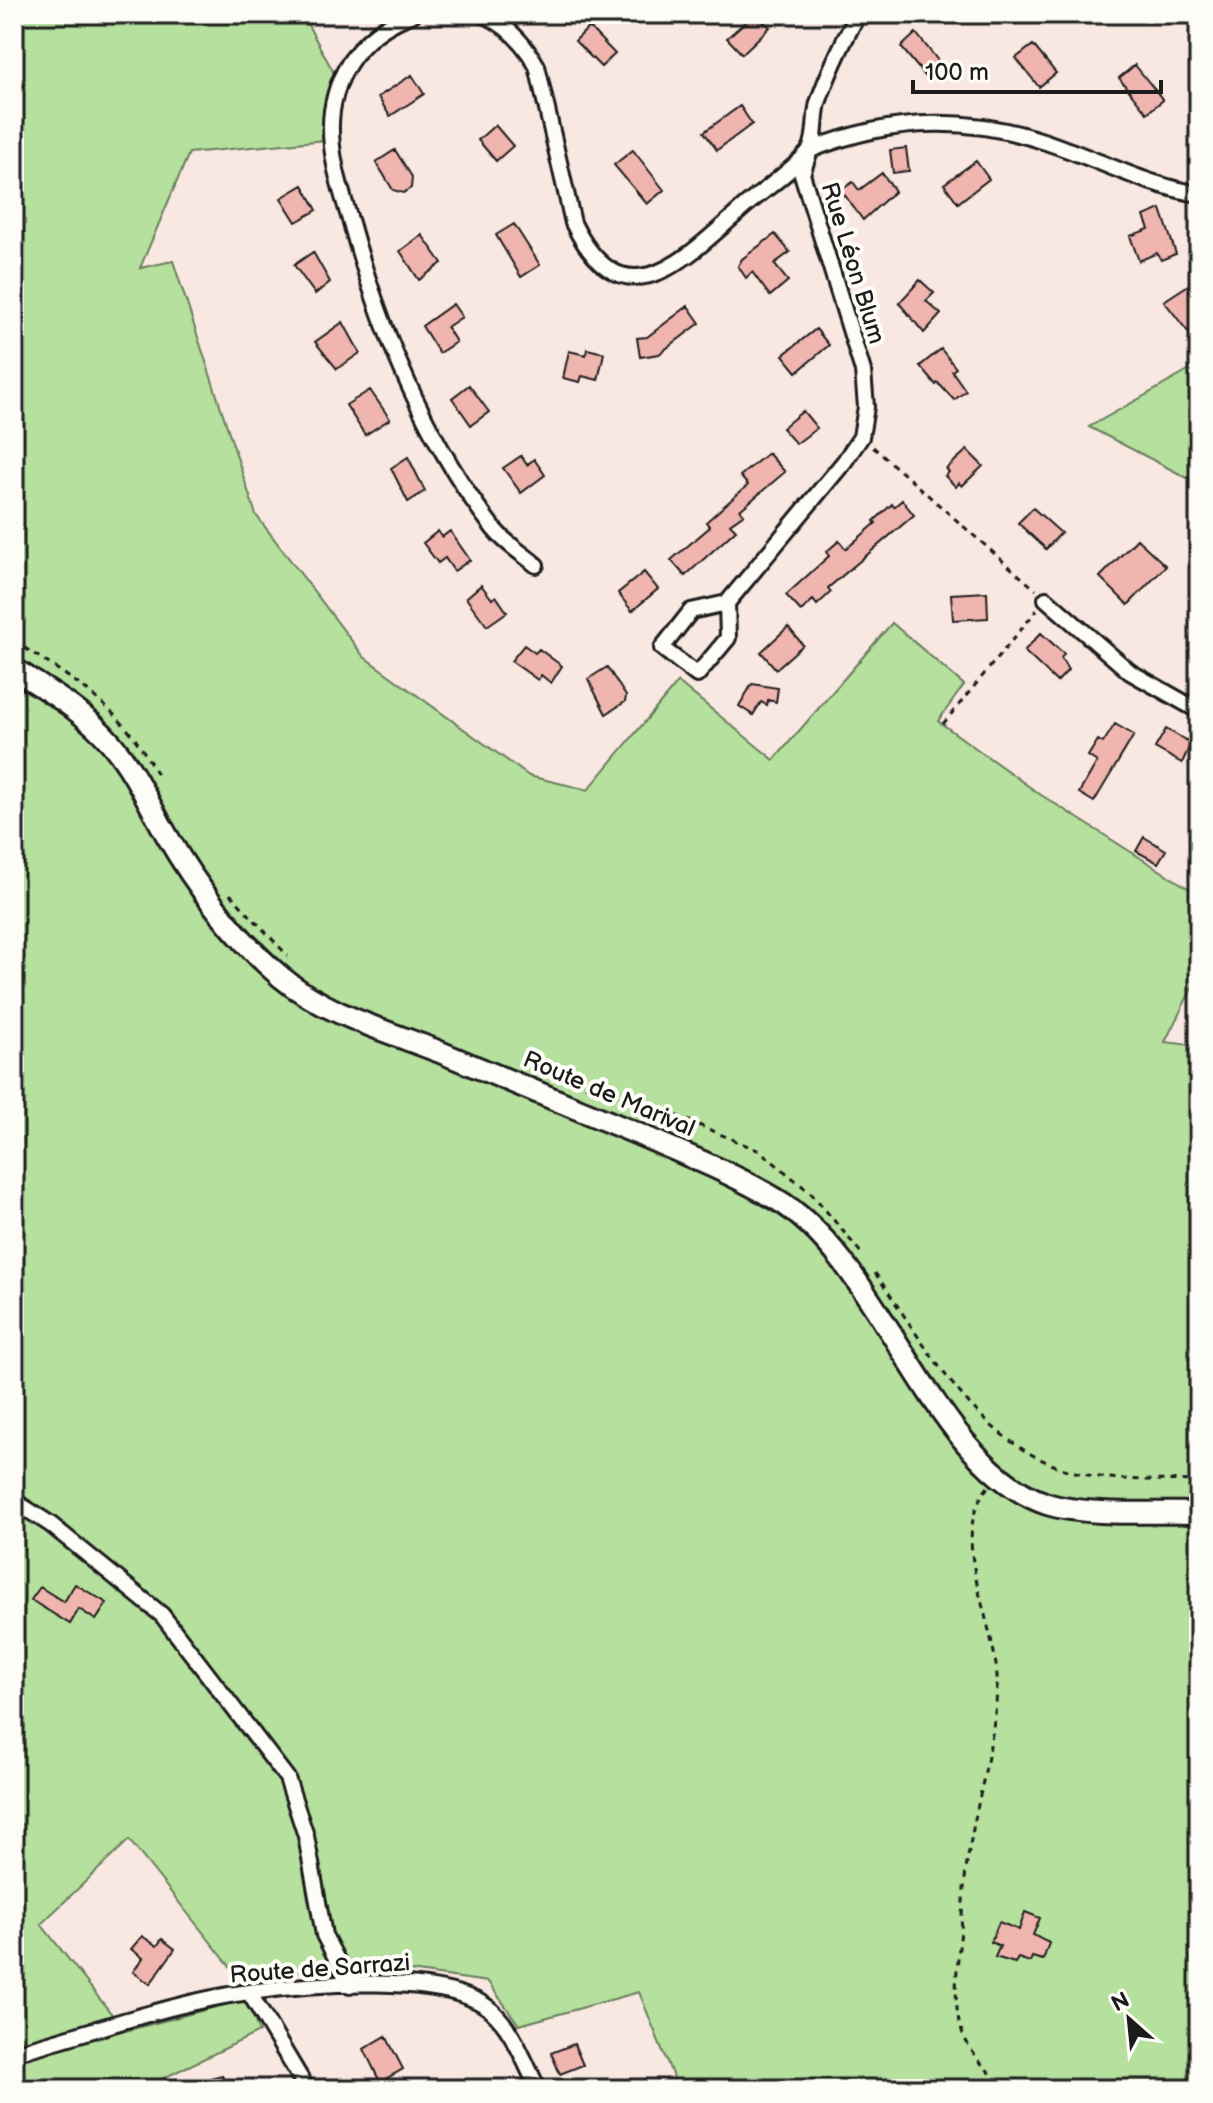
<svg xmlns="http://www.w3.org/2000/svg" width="1213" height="2103" font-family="'Balsamiq Sans',sans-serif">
<rect width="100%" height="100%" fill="#f9e7e1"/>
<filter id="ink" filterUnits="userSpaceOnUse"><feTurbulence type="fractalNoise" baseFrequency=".0125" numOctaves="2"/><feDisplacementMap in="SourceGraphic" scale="16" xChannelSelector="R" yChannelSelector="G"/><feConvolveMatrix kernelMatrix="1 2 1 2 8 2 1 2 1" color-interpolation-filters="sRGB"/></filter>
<g filter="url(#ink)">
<path fill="#b5e09d" stroke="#687e5c" stroke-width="2" d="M14 14H302L334 73 326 106V140L189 153 140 268 173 261 256 515 364 657 529 776 588 790 678 682 774 760 892 623 964 685 938 721 1038 793 1199 895V974L1165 1042 1199 1046V2089H678L639 1992 519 2025 488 1982 367 1965 237 1975 129 1840 41 1924 125 2031 246 1999 259 2032 141 2089H14Z
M1199 365V484L1089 427Z"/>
<path fill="#f0b5ae" stroke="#1c1c1c" stroke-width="2" d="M754 14 770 27 742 54 727 38Z
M589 27 615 54 601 67 575 41Z
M916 33 939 62 925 76 901 47Z
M1033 45 1056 73 1039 87 1016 58Z
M1135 65 1163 100 1147 113 1119 78Z
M412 75 424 94 390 116 378 97Z
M740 106 752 124 717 150 704 132Z
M495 125 513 146 496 161 478 140Z
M906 148 909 171 893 173 890 150Z
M395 150 412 177 411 188 403 193 393 190 376 162Z
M633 150 664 190 647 204 614 165Z
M976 161 989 179 958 203 944 184Z
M882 173 895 191 863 220 841 190 853 182 859 190Z
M303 185 317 210 296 222 281 198Z
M1161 209 1176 254 1161 260 1157 253 1139 261 1130 236 1149 229 1144 216Z
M514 224 540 265 521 277 496 235Z
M775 234 790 252 774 264 788 281 770 296 752 272 746 278 738 266 742 259Z
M422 235 442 263 419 280 400 251Z
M313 252 330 282 315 294 294 265Z
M1199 278V346L1164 301Z
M920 280 934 293 926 301 941 314 924 333 899 303Z
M453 304 462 317 447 327 456 342 439 353 422 326Z
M688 306 700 323 659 354 640 357 637 338 647 337Z
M343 322 360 353 337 369 315 342Z
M816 329 829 345 797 372 783 355Z
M587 349 604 353 598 380 582 376 580 382 563 378 569 351 586 355Z
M941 349 956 368 952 371 966 391 954 400 938 383 936 385 920 366Z
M469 385 489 412 471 425 452 398Z
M370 390 390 419 365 435 346 405Z
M803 411 817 428 796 444 782 428Z
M967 450 983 466 962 486 959 483 956 487 945 476 949 472 946 469Z
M768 453 785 472 740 510 744 514 730 524 736 530 685 576 671 560 710 527 706 522 748 485 740 476Z
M521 456 527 465 534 459 545 475 521 493 503 468Z
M408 457 425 491 408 502 391 468Z
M902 500 914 515 828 588 831 592 817 605 813 600 801 611 786 595 829 556 826 552 839 541 846 549 876 523 874 521 892 504 894 507Z
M1033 508 1061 533 1046 549 1018 523Z
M438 531 442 537 450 531 470 560 454 571 445 558 438 563 423 543Z
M1137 539 1166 566 1128 605 1100 577Z
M644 572 658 589 632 611 618 593Z
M481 585 492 599 496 596 507 612 487 626 466 598Z
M987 592 988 618 953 620 951 594Z
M788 627 803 645 776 669 761 652Z
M1041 633 1064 654 1061 658 1068 670 1057 682 1024 651Z
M524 645 535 653 539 649 562 666 551 683 541 675 538 680 511 661Z
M607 667 626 696 625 702 606 714 588 679Z
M752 684 778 688 776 702 768 700 767 705 761 702 753 715 739 706Z
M1115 724 1134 735 1094 802 1079 793 1097 762 1088 756 1098 740 1103 743Z
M1166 729 1191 743 1182 763 1155 748Z
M1144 837 1166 850 1158 863 1136 851Z
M75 1584 107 1603 96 1620 79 1609 70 1624 31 1600 40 1587 64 1602Z
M1025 1912 1040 1918 1033 1935 1049 1943 1043 1960 1032 1957 1030 1962 1018 1958 1015 1963 995 1957 1000 1946 991 1942 999 1922 1019 1930Z
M142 1936 157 1946 162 1939 175 1949 150 1984 133 1972 143 1958 131 1949Z
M386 2036 403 2069 380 2082 364 2049Z
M574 2044 583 2065 560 2074 551 2053Z
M222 2075 227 2089H186L185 2085Z"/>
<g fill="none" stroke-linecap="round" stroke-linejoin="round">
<defs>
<path id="minor" d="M413 14C369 30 339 63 332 111 327 148 340 188 351 223 381 331 425 440 494 529 505 543 522 553 536 565
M482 14C507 24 524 43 537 66L573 223C624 327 686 258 744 207 759 194 800 164 809 151 817 140 814 117 818 103 828 73 843 42 858 14
M1046 599 1130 672 1199 711
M727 603 728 638 697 675 662 648 691 611 727 603 844 462 861 437 866 407 863 371 802 174 810 150C895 116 975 115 1060 147 1108 164 1149 186 1199 194
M14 1501 50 1524 162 1615 287 1778 306 1836 324 1935 350 1985
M249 1992 307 2089
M14 2053C89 2033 173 2002 249 1992 306 1984 449 1971 492 2011 514 2031 525 2063 538 2089"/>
<path id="secondary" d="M14 669C48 691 85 712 111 743 134 770 149 804 166 834 195 885 236 939 281 977 325 1014 387 1031 440 1052 506 1079 572 1106 638 1134 684 1154 732 1173 776 1199 884 1263 931 1465 1047 1504 1084 1516 1157 1512 1199 1513"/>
</defs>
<use href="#minor" stroke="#1c1c1c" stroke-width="20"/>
<use href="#secondary" stroke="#1c1c1c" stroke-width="26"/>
<path stroke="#1c1c1c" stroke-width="3" stroke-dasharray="6 6" stroke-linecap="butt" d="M873 447 1036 590
M14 641C77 682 125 709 159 779
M943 724 1037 610
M230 894 288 956
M539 1072 663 1110 760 1151 812 1194 862 1254
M875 1273C935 1358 986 1462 1100 1477 1133 1481 1166 1480 1199 1481
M988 1487C944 1541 1001 1628 997 1689 994 1744 978 1797 969 1851 964 1877 963 1904 961 1930 958 1958 953 1993 959 2022 966 2050 986 2071 1008 2089"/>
<use href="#minor" stroke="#fdfcf7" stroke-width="14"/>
<use href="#secondary" stroke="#fdfcf7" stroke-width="20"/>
</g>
</g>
<g text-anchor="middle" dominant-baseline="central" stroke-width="8" stroke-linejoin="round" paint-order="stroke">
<g font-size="24" fill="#1c1c1c" stroke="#fdfcf7">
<text transform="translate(853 263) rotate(73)">Rue Léon Blum</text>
<text transform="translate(609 1094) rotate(23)">Route de Marival</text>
<text transform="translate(320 1969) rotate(-4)">Route de Sarrazi</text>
</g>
</g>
<rect width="1213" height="2103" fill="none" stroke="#fdfcf7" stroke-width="48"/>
<rect x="24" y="24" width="1165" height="2055" fill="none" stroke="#1c1c1c" stroke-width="3" filter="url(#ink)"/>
<g transform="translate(1129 2019) rotate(333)" stroke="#fdfcf7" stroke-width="6" paint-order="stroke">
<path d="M0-6L14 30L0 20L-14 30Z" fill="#1c1c1c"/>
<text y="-12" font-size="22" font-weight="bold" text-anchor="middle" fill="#1c1c1c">N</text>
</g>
<path d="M913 80v12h248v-12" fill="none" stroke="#1c1c1c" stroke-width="4"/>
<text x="925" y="80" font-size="24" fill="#1c1c1c" stroke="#fdfcf7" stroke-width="6" paint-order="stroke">100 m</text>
</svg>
